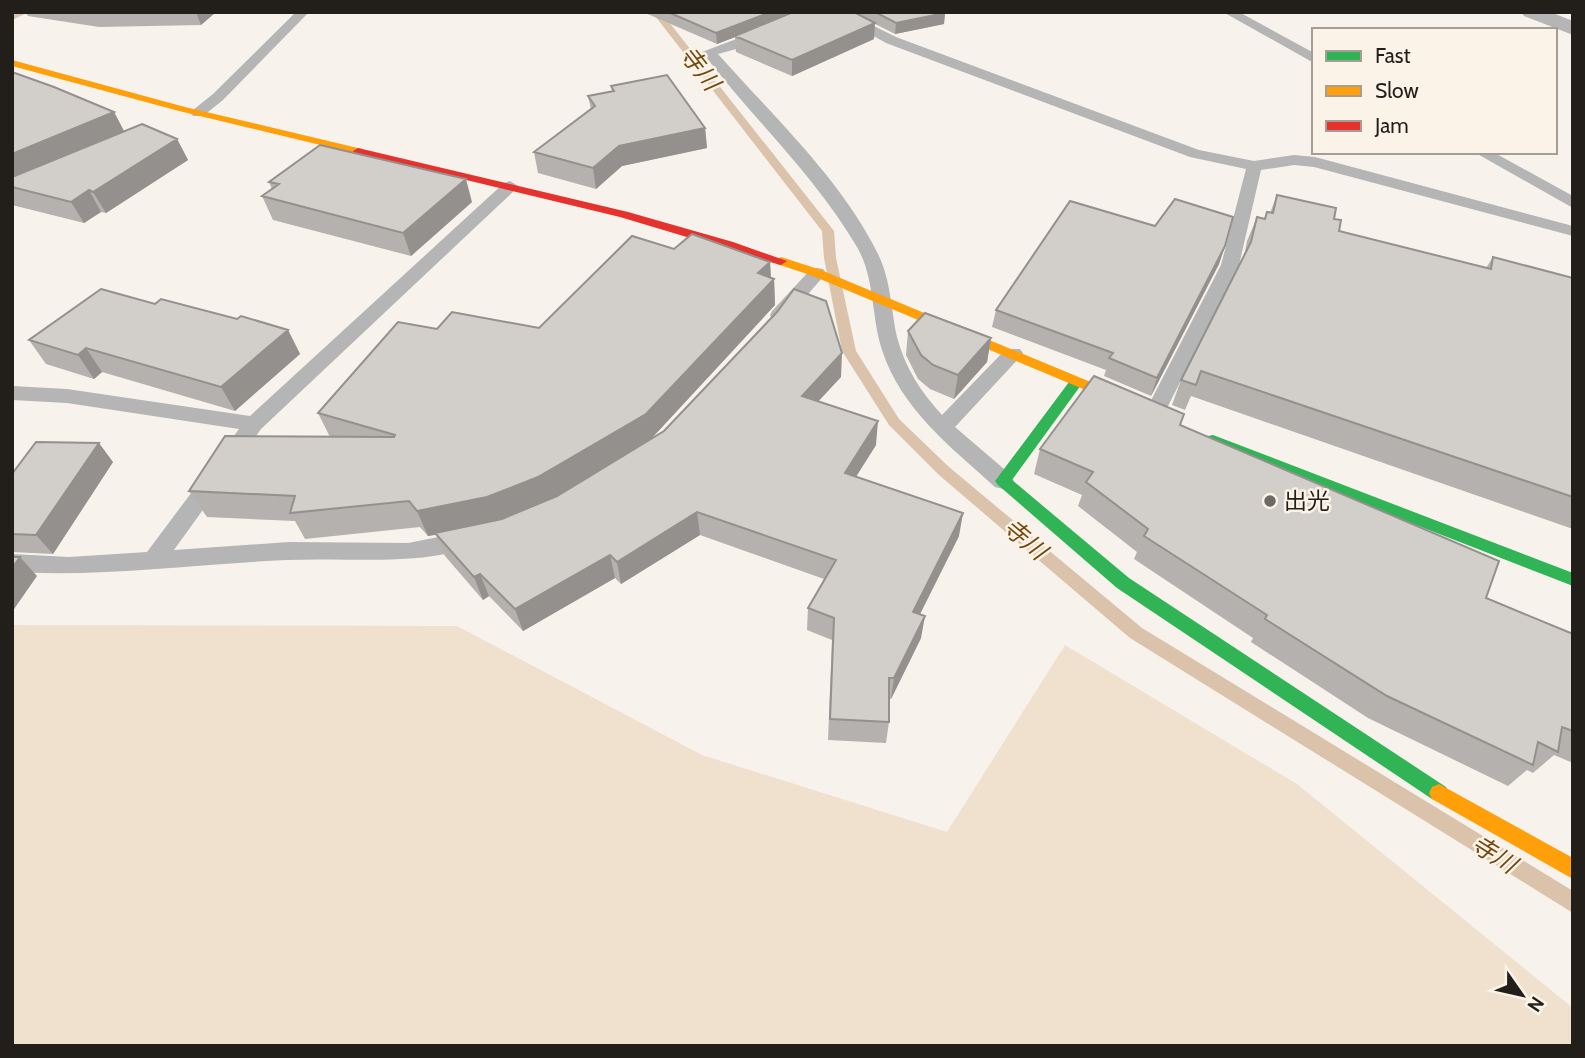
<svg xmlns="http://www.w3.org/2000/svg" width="1585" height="1058" font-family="Cabin,'Noto Sans JP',sans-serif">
<rect width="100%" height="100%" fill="#f7f2ec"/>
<path fill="#f0e1cf" d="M12 625 457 626 702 755 947 832 1065 645 1297 784 1573 1008V1046H12Z"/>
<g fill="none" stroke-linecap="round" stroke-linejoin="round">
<path fill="#dac3aa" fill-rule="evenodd" d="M17 12H29L12 20V14Z
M652 12H661L834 231 836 258 856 351 899 419 949 467 1142 628 1573 891V913L1130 638 939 475 889 425 842 351 824 258 822 231Z"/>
<path fill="#b6b5b5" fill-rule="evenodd" d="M296 12H309L223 100 203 116H193L191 113 193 110 213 94Z
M808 12H826L740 48 718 54C772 115 842 180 878 254 891 280 891 310 897 337 905 368 921 392 942 415L1006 349H1020L1023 353 1020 357 955 427 1011 475 1014 481 1011 487 1003 489 995 487C951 447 901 409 882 350 871 316 875 278 857 247 814 174 753 119 702 52Z
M830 12H846L896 37 1199 150 1254 161 1294 155 1315 157 1573 226V236L1314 167 1294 165 1261 170 1239 265 1164 414 1161 419H1147L1144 414 1221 265 1246 169 1190 157 886 43Z
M1223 12H1239L1314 53V63Z
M1474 152H1493L1573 196V208Z
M510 181 518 186 516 189 261 429 174 550 289 542 408 543 469 531 477 534 480 540 477 546C412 567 354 557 287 560 195 564 105 577 12 572V554L69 557 147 552 239 429 67 403 12 400V386L67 389 250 416 504 183Z
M817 268 823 269 826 273 823 277 786 319H772L770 315 772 311 811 269Z"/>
<path fill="#b6b5b5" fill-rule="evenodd" d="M1521 12H1550L1573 21V35L1524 16Z"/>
<path fill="#30b455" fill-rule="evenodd" d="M1077 377 1084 381 1012 480 1129 578 1446 787 1449 793 1446 799 1439 802 1432 799 1117 588 998 485 995 481 998 477 1072 378Z
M1213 435 1573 573V586L1208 444 1206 440 1208 436Z"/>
<path fill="#ff9f0a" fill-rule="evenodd" d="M12 60 185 107 362 149 363 151 358 154 179 111 12 66Z
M781 257 821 270 1141 403 1143 406 1136 411 1131 409 813 276 777 264 775 261Z
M1439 784 1573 858V879L1432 799 1429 793 1432 787Z"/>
<path fill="#e5322d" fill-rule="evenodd" d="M358 148 628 212 733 242 787 261 781 265 777 264 620 217 354 153 353 151Z"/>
</g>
<path fill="#b5b1ae" d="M25 12H216L201 25 99 27 28 16Z
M643 12H944L945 13 944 24 895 34 873 23 874 39 792 76 736 52 735 37 717 44Z
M12 72 114 112 124 131 177 139 188 160 106 213 101 212 84 223 12 205Z
M611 86 705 128 707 148 622 166 596 189 538 173 534 152 591 109 588 96 612 91Z
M269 182 472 202 411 256 273 220 262 196 272 189Z
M1277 195 1334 219 1339 231 1486 268 1493 257 1573 278V529L1191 396 1185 410 1172 405 1181 380 1244 257 1247 241 1257 217 1264 219 1267 212 1270 213Z
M1225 246 1219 264 1151 396 1104 376 1106 370 992 327 996 310Z
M674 249 770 262 771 277 774 279 775 305 652 438 841 377 818 401 876 445 856 476 959 536 920 614 921 638 891 699H889V722L886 743 828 740 832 640 807 630 808 608 824 579 700 535 621 584 615 578 523 631 489 596 483 600 445 556 436 535 428 536 420 527 305 539 295 521 207 517 189 491 330 437 318 413 437 329 539 328Z
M155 304 288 330 300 354 235 411 102 372 94 379 46 364 29 340Z
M908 331 991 338 987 362 954 399 930 389 918 379 906 355Z
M1180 425 1486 598 1573 634V763L1554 755 1533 773 1527 770 1508 786 1368 718 1251 642 1253 638 1134 559 1137 552 1078 506 1082 495 1034 474 1040 449Z
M113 462 53 554 12 552V474Z"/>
<path fill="#93908d" d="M196 12H216L201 25Z
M771 12H800L717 44 716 33Z
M945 13 944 24 895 34 896 23Z
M875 23 874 39 792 76V60Z
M114 112 125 133 12 181V154Z
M705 128 707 148 622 166 596 189 593 168 619 146Z
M177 139 188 160 106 213 93 192Z
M466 179 472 202 411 256 403 233Z
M89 190 101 212 84 223 71 202Z
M1225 246 1219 264 1151 396 1157 378Z
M770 262 771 282 774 279 775 305 650 440 545 503 496 522 428 536 417 511 758 273Z
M288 330 300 354 235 411 221 387Z
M991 338 987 362 954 399 958 375Z
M86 348 102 372 94 379 78 355Z
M842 353 841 377 802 419V396Z
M878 421 876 445 844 496 845 473Z
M99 443 113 462 53 554 36 535Z
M697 512 700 535 621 584 617 562Z
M963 513 959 536 910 634 913 612Z
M610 555 615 578 523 631 515 609Z
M20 557 37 576 12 612V568Z
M480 574 489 596 483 600 474 577Z
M925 616 921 638 891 699 894 678Z"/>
<path fill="#d2ceca" stroke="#93908d" stroke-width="2" d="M668 12H771L716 33Z
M793 12H854L875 23 792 60 735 36Z
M875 12H944L945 13 896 23Z
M12 72 54 87 114 112 12 154Z
M667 75 705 128 619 146 593 168 534 152 595 106 588 96 614 91 611 86Z
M142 124 177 139 93 192 89 190 71 202 12 187V177Z
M320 145 466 179 403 233 262 196 279 184 269 182Z
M1277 195 1336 208 1334 219 1341 220 1339 231 1491 269 1493 257 1573 278V497L1201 371 1196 385 1181 380 1251 242 1257 217 1265 219 1267 212 1273 213Z
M1175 199 1233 217 1225 246 1157 378 1109 358 1113 353 996 310 1070 201 1155 226Z
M692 234 770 262 758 273 774 279 646 414 538 477 487 497 417 511 409 501 290 513 295 496 189 491 225 436 394 437 395 435 318 413 398 322 437 329 452 312 539 328 632 236 674 249Z
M101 289 155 304 161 299 237 319 241 316 288 330 221 387 86 348 78 355 29 340Z
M794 289 826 301 842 353 802 396 878 421 845 473 963 513 913 612 925 616 894 678H889V722L830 719 834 618 808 608 836 560 697 512 617 562 610 555 515 609 480 574 474 577 435 533 502 519 557 496 664 431 777 312Z
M925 313 991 338 958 375 933 365 921 355 908 331Z
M1094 376 1184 414 1180 425 1499 561 1486 598 1573 634V731L1562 727 1558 752 1538 742 1533 765 1387 696 1265 619 1267 615 1144 536 1148 529 1086 482 1093 472 1040 449Z
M36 442 99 443 36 535 12 534V474Z
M12 557H20L12 568Z"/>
<circle fill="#6d6964" stroke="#fbf2e8" stroke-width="2.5" cx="1270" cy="501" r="7"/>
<g text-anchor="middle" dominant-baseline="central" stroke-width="5" stroke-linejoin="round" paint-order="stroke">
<g font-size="23" fill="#221f1b" stroke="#fbf2e8" text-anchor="start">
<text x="1284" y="501">出光</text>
</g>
<g font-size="24" font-style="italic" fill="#734b11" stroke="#fbf2e8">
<text transform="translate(700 68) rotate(52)">寺川</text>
<text transform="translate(1025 539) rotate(40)">寺川</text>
<text transform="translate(1494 854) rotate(32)">寺川</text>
</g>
</g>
<rect width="1585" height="1058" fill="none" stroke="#221f1b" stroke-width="28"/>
<rect x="1312" y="28" width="245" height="126" fill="#fbf2e8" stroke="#a49e96" stroke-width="2"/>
<rect x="1326" y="51" width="35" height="10" fill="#30b455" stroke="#a49e96" stroke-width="2"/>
<text x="1375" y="63" font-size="21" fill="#221f1b">Fast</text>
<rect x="1326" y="86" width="35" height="10" fill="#ff9f0a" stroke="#a49e96" stroke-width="2"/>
<text x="1375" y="98" font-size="21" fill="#221f1b">Slow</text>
<rect x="1326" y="121" width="35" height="10" fill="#e5322d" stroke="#a49e96" stroke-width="2"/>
<text x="1375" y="133" font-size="21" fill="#221f1b">Jam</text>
<g transform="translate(1522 995) rotate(124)" stroke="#fbf2e8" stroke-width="5" paint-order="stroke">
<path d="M0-5L12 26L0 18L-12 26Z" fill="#221f1b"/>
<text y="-10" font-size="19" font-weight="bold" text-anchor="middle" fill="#221f1b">N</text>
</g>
</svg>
